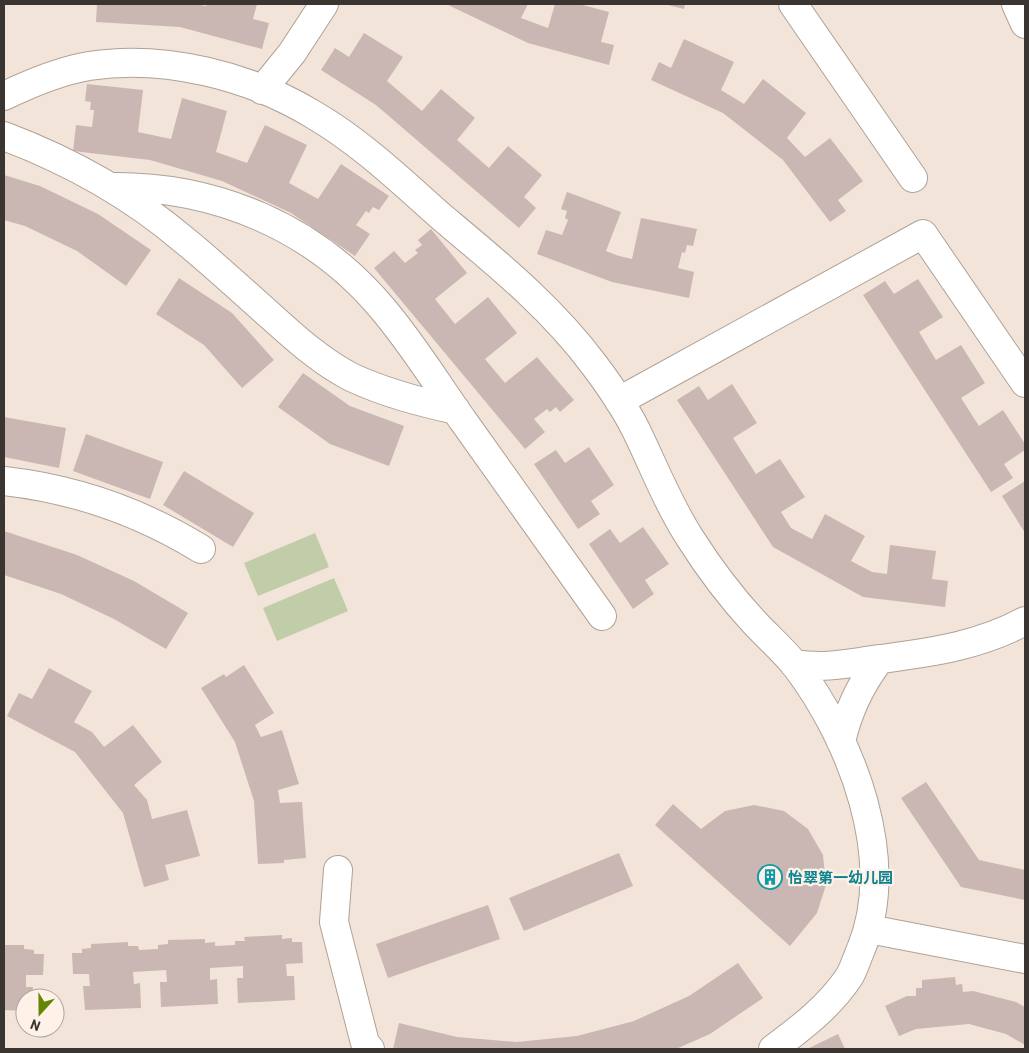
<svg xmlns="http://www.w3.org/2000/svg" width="1029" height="1053" font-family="Barlow,'Noto Sans SC',sans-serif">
<rect width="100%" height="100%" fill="#f2e4d8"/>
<path fill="#c1cca9" d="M315 533 329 567 258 596 244 563Z
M334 578 348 611 277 641 263 608Z"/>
<path fill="#cab7b3" d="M97 4H196L206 6 207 4H257L253 19 269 23 262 49 180 27 96 22Z
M446 4H528L521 18 548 28 555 4H579L609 12 601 42 614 45 609 65 528 43Z
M664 4H685L684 9Z
M364 33 403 57 387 81 422 111 441 89 475 118 457 140 489 168 508 146 542 175 524 197 536 208 519 228 376 105 321 70 335 48 349 57Z
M684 39 734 62 721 90 744 104 763 79 806 113 787 138 805 157 830 138 863 181 838 200 846 211 830 222 783 160 723 113 651 80 659 62 671 68Z
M87 84 143 90 138 132 171 139 182 98 227 111 216 152 247 163 265 125 307 145 289 183 318 199 341 164 389 196 379 210 373 207 369 213 366 211 356 225 370 234 355 256 291 213 222 181 150 160 73 151 76 125 92 127 94 110H90L91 102 85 101Z
M4 175 40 186 98 214 151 250 126 286 77 251 25 226 4 220Z
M567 192 621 212 606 251 619 256 632 259 641 218 697 229 693 246 687 245 685 253 682 252 678 268 694 272 689 298 612 282 537 254 546 230 562 235 568 220 565 218 567 211 561 209Z
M431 229 467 273 435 299 455 324 488 297 517 333 485 359 505 383 537 357 574 400 560 412 556 407 550 412 547 409 534 419 545 432 525 449 374 268 394 251 405 263 418 253 415 250 422 245 418 240Z
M179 278 232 313 274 360 242 388 204 345 156 314Z
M918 279 943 317 919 332 936 360 961 345 985 383 961 398 979 426 1003 410 1025 444V450L1004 464 1013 478 991 492 863 295 885 281 894 294Z
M303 373 350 406 404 426 389 466 330 444 278 407Z
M732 384 757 423 733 438 756 474 780 459 805 497 781 512 791 528 812 539 825 514 865 536 851 561 872 572 887 574 890 545 936 551 932 579 948 581 945 607 863 597 773 547 677 400 699 386 708 400Z
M4 417 66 428 59 468 4 457Z
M86 434 163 462 150 499 73 471Z
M589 447 614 485 591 501 600 514 578 529 534 464 556 450 565 463Z
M184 471 254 513 233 547 163 505Z
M1025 481V533L1002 496Z
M643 527 669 564 645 580 654 594 633 609 589 544 610 529 620 543Z
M4 531 77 555 134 581 188 613 166 649 114 619 61 594 4 575Z
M244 665 274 713 255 725 261 737 282 730 299 784 278 790 280 803 302 802 306 858 284 860V863L258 864 254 801 235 742 201 688 224 674 226 677Z
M49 668 92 691 74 722 92 732 104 747 133 725 162 762 134 785 147 800 152 819 187 810 200 856 165 865 169 880 144 887 123 813 75 752 7 716 19 693 32 699Z
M926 782 979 860 1025 870V900L961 887 901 798Z
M673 804 701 829 725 811 754 805 784 811 808 829 823 855 826 885 817 913 790 946 655 825Z
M619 853 633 886 524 931 509 898Z
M488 905 500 939 388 978 376 944Z
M282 935V939L292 938V942H302L303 963 286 964 287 976H294L295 1000 238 1003 237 978H243V966L210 968V980L217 979 218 1004 161 1007 160 982H167L166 970 133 972 134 984 140 983 141 1008 85 1010 83 986H90L89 974H73L72 953H82V949L91 948V944L128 942V946H138L139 950 158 949V945L168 944V940L205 939V943L215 942V946L235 945V941H245L244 937Z
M4 945H24V949L34 950V954H44L43 975H26V987H33L32 998H25V1011L4 1010Z
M738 963 763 998 710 1034 676 1049H393L399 1023 457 1037 517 1042 577 1036 634 1021 689 996Z
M955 977 956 985 962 984 963 992 973 991 1016 1002 1025 1007V1045L1006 1034 969 1024 916 1029 899 1036 885 1006 907 996H916V988H922V980Z
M838 1034 845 1049H807Z"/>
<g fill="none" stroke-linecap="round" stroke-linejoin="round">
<defs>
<path id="minor" d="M793 4 913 178
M262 90 292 53 324 4
M4 96C31 83 59 71 89 66 164 54 250 76 314 115 362 143 403 183 444 219 499 265 553 309 595 366 610 386 625 408 636 430 654 467 668 504 690 538 709 568 730 596 754 622 768 637 783 650 796 666 852 740 898 859 861 949 857 958 854 969 849 977 829 1007 801 1028 773 1049
M4 136C70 161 130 194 184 240 211 262 237 286 264 310 291 334 318 360 351 377 385 393 420 402 456 410
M112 187C217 186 315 228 382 308 412 343 437 384 464 422 510 487 556 551 602 616
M619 401 923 234 1025 383
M4 481C76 489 139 511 201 549
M794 664C829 669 848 663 881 659 932 652 979 646 1025 621
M841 742C848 710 860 685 880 659
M338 870 334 922 365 1043 370 1049
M869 929 1025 959"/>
<path id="major" d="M1016 4 1025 24"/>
</defs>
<use href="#minor" stroke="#afa296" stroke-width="30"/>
<use href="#major" stroke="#afa296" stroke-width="30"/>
<use href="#minor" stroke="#fff" stroke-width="28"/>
<use href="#major" stroke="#fff" stroke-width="28"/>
</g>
<defs>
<symbol id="building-ring" viewBox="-11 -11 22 22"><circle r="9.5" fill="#fef2e8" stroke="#0f9aa8" stroke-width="1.5"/><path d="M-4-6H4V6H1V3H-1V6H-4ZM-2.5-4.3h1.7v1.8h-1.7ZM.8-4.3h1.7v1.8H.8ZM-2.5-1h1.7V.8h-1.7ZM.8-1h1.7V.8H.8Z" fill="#0f9aa8"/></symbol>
</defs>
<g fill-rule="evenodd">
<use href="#building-ring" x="756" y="863" width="28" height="28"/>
</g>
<g text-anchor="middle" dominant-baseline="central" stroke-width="4.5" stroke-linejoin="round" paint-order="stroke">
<g font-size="15" font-weight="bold" fill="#0d838f" stroke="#fef2e8" text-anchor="start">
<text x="788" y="877">怡翠第一幼儿园</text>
</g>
</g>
<rect width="1029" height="1053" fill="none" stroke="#3b3531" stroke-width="10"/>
<g transform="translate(40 1013) rotate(201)"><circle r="24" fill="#fef2e8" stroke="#b0a69f"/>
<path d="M0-4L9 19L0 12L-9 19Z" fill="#648603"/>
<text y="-8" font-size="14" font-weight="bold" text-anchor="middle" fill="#3b3531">N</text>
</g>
</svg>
